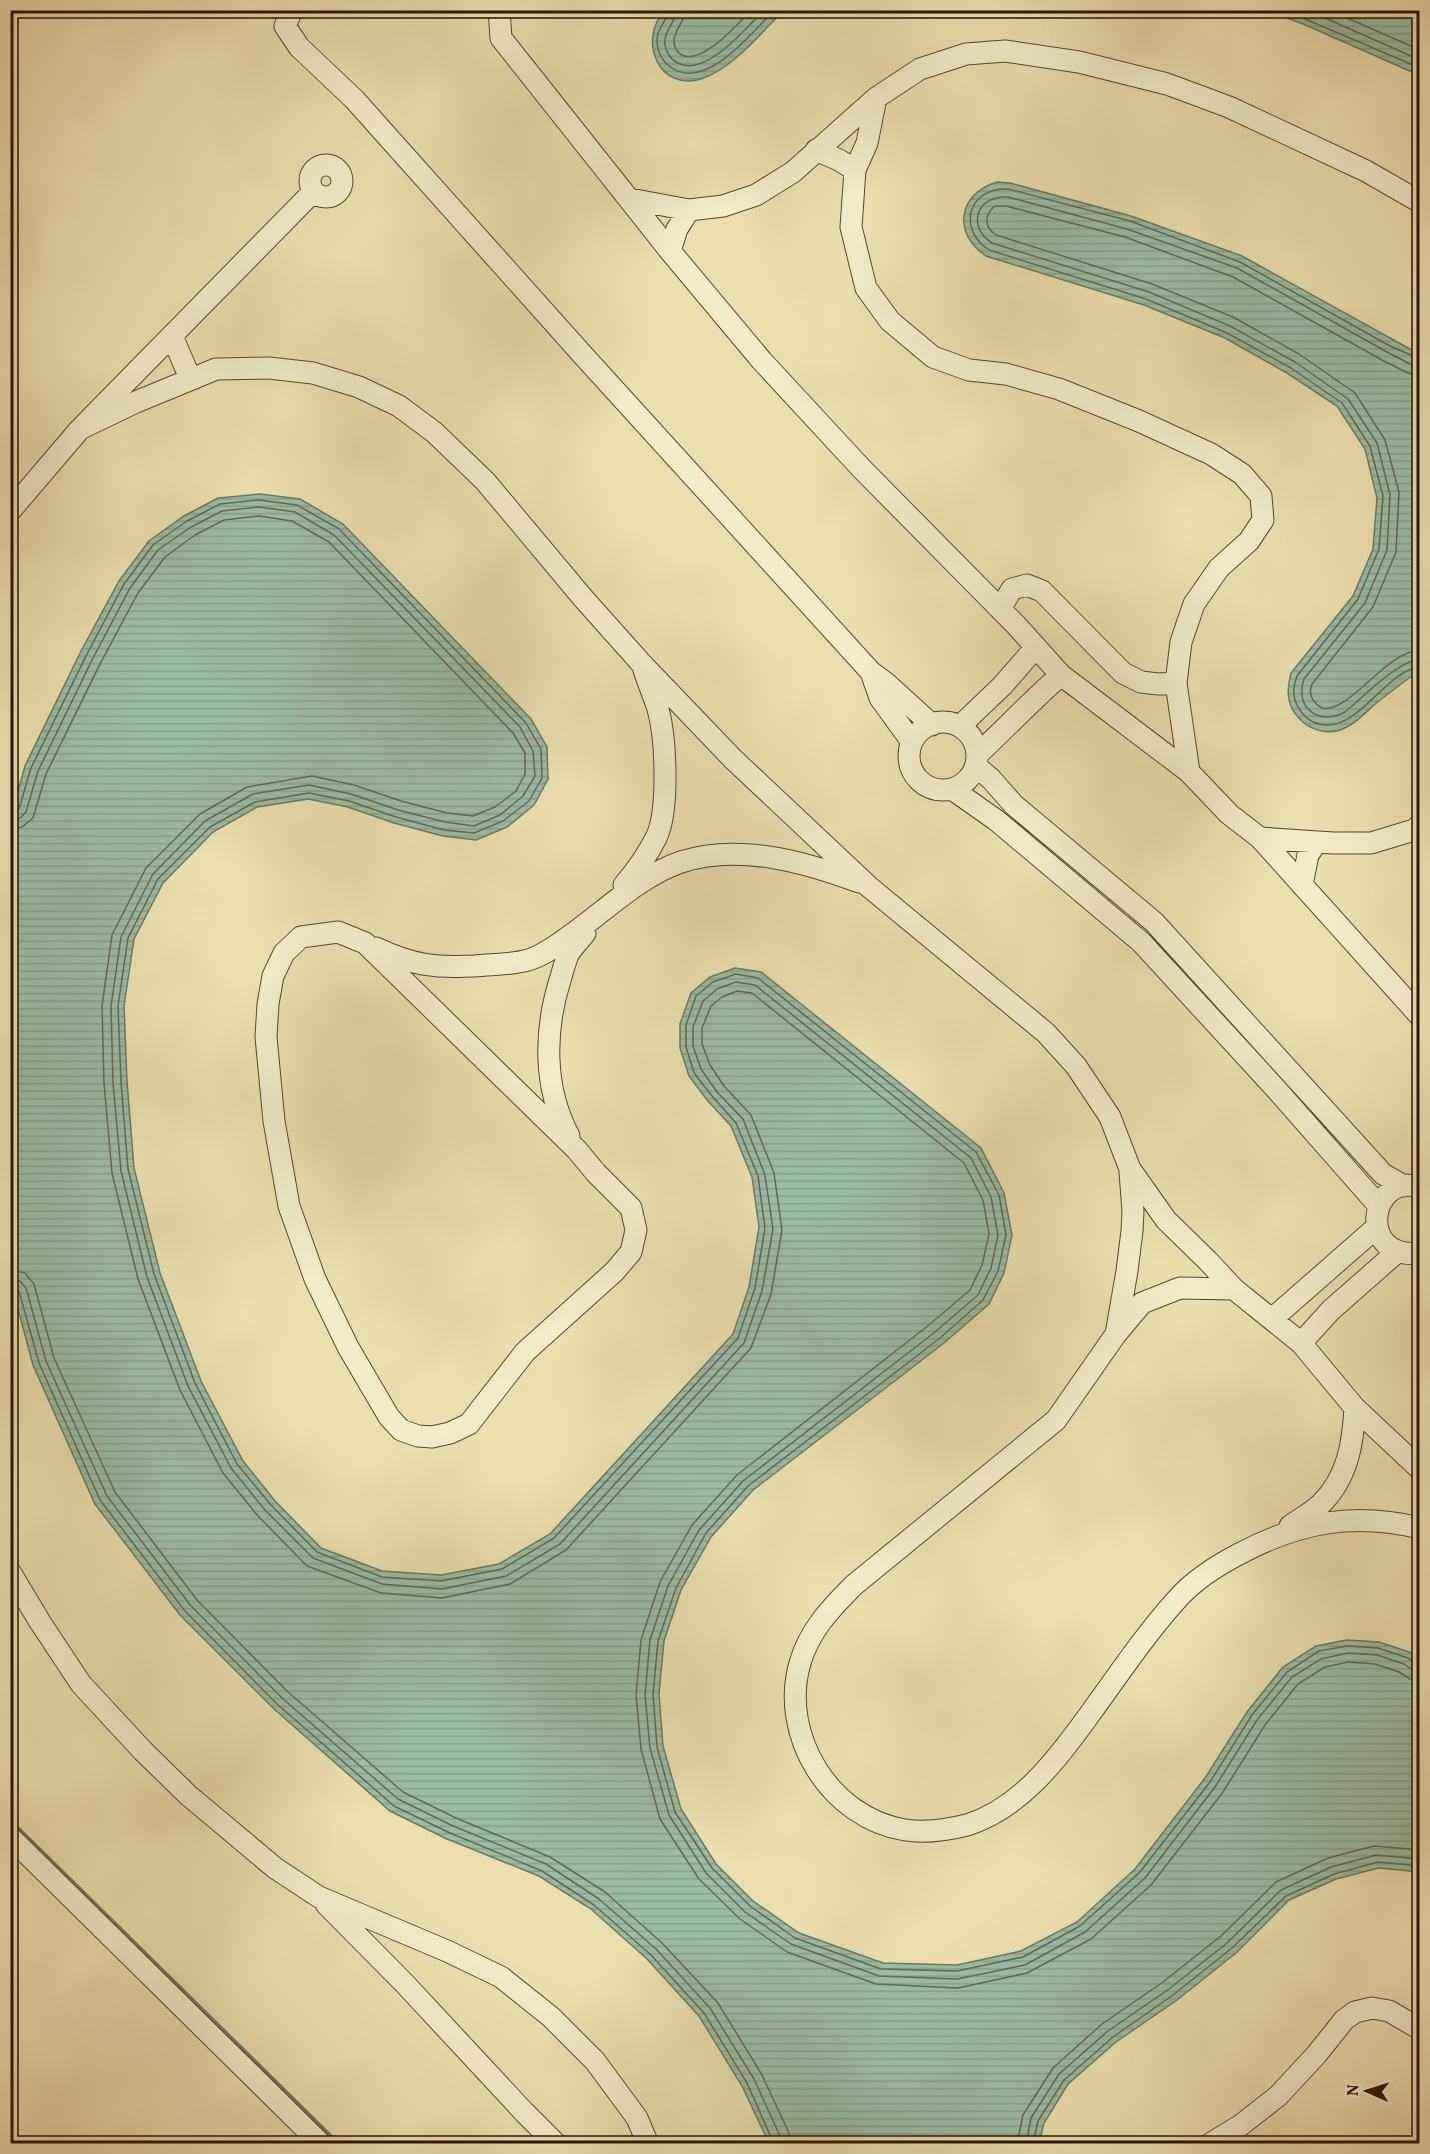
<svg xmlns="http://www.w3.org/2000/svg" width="1430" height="2154" font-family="Vollkorn,serif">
<defs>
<pattern id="water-rules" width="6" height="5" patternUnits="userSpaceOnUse" patternTransform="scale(1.5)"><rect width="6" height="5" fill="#9abda4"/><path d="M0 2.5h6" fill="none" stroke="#85a18b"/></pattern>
</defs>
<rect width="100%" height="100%" fill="#ecdead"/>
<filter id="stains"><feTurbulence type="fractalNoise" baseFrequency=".00333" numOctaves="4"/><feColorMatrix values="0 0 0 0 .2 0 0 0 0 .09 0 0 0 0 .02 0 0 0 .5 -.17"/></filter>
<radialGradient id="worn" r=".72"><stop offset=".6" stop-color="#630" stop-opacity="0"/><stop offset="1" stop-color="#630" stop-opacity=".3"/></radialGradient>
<path fill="url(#water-rules)" stroke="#6c7963" stroke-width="1.5" d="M665 10H783V11C761 33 732 69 701 79 659 92 637 40 665 10Z
M1266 11H1419V75L1301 23Z
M997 182 1010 183 1131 216 1242 256 1419 354V671C1403 682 1389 693 1374 705 1364 714 1353 726 1340 730 1325 735 1308 729 1298 717 1286 704 1287 689 1291 673L1353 596 1373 549 1377 498 1365 449 1337 406 1287 373 1225 338 1144 305 986 256C952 233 958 194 997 182Z
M260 494 300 499 343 524 531 719 547 747 548 779 534 805 507 827 476 840 443 836 394 823 348 807 308 799 257 807 213 832 163 883 134 939 124 1006 127 1081 134 1168 160 1273 201 1381 243 1461 275 1501 321 1548 382 1571 441 1575 499 1564 550 1534 733 1334 749 1287 759 1227 752 1177 731 1126 707 1100 689 1076 680 1048V1024L691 993 710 977 735 968 761 972 981 1148 1004 1193 1012 1235 1004 1273 989 1304 944 1343 753 1490 711 1537 681 1590 664 1641 659 1694 663 1746 681 1809 716 1864 753 1901 799 1933 883 1963 957 1965 1021 1951 1077 1922 1135 1869 1205 1778 1247 1712 1283 1667 1316 1646 1347 1640 1379 1642 1412 1653 1419 1660V1872L1379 1868 1336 1879 1289 1900 1236 1953 1177 2000 1116 2042 1068 2084 1044 2123 1039 2143H769L742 2086 699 2016 647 1959 591 1909 539 1876 447 1839 390 1811 273 1708 180 1615 95 1504 33 1365 11 1283V816L25 766 80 653 119 581 149 541 184 516 218 498Z"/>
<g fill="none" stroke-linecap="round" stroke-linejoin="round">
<path stroke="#616852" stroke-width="1.5" d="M669 10C667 21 657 28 657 40 657 52 663 62 672 68 706 91 753 32 774 10
M676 10C676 23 663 31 665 45 666 52 671 60 678 63 705 78 746 28 764 10
M685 10C685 22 674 30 674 41 674 45 676 50 679 53 698 70 739 23 751 10
M1284 10 1420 68
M1307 10 1420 60
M1329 10 1420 50
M1420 359 1390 346 1240 262 1130 221 1008 189C969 187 956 228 989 250L1146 299 1227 333 1291 368 1342 403 1370 446 1383 496 1379 549 1358 599 1297 676C1293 687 1292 696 1298 707 1302 715 1310 722 1319 724 1358 734 1385 670 1420 667
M1420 366 1412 365 1387 352 1237 268 1127 229 1008 197C977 195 966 226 992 243L1149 292 1230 326 1295 362 1348 399 1377 443 1390 495 1387 550 1365 603 1304 679C1294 708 1319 726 1345 712 1362 698 1398 661 1420 659
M1420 376 1408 373 1382 360 1233 277 1125 237 1006 206H995C984 215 984 227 996 235L1152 284 1233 317 1299 354 1355 393 1385 440 1399 492 1396 552 1373 607 1312 684C1308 694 1312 702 1322 708 1349 714 1385 652 1420 650
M10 813 15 812 19 809 31 768 86 656 124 584 153 545 187 521 220 504 259 500 297 505 339 529 526 723 541 749 542 778 529 801 503 821 474 833 444 830 396 817 349 801 309 793 255 802 210 827 158 879 128 938 118 1006 121 1082 128 1169 154 1274 195 1383 237 1464 271 1505 317 1552 382 1577 441 1581 502 1569 554 1538 738 1338 755 1288 765 1228 758 1176 736 1123 712 1096 694 1073 686 1047V1025L696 996 713 982 736 974 758 978 976 1152 999 1195 1006 1235 998 1271 983 1300 940 1338 748 1486 706 1533 676 1588 658 1641 653 1694 657 1747 675 1812 712 1868 750 1906 795 1938 881 1969 957 1971 1023 1957 1080 1926 1140 1872 1210 1782 1252 1715 1287 1672 1319 1651 1347 1646 1378 1648 1408 1658 1415 1663 1420 1664
M10 820 20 818 26 812 38 771 92 660 130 588 158 550 191 527 222 511 259 507 295 512 334 535 520 727 533 751 535 776 523 796 500 815 474 826 445 822 398 810 351 794 309 785 253 794 205 821 153 874 121 937 111 1006 113 1083 121 1171 147 1277 188 1386 231 1468 265 1510 313 1558 382 1584 442 1589 506 1576 560 1544 744 1343 762 1291 773 1229 765 1175 743 1119 717 1092 701 1069 693 1046V1027L703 1001 717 989 736 982 755 985 971 1158 991 1197 998 1235 991 1268 978 1295 935 1332 743 1481 699 1530 668 1586 650 1640 645 1695 650 1748 669 1815 706 1873 745 1912 791 1944 879 1976 957 1979 1025 1965 1085 1932 1145 1878 1215 1787 1257 1720 1292 1677 1321 1659 1348 1653 1377 1655 1404 1664 1413 1670 1420 1671
M10 829 22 827 33 818 46 774 100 664 138 593 165 557 195 535 224 520 259 516 292 521 329 542 513 733 525 753V774L516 791 495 807 473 816 447 813 401 801 354 785 312 776 247 787 200 814 146 868 112 935 102 1006 104 1083 112 1173 138 1279 180 1390 223 1473 258 1516 307 1566 381 1593 442 1598 510 1584 566 1550 751 1348 771 1294 782 1230 774 1173 751 1115 724 1086 710 1065 702 1044V1028L711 1006 722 997 737 991 752 993 964 1163 983 1200 989 1234 982 1265 970 1290 929 1325 737 1475 692 1525 660 1582 641 1640 636 1695 641 1749 660 1819 699 1879 740 1919 787 1952 876 1984 958 1988 1027 1973 1091 1939 1151 1885 1223 1792 1265 1725 1298 1684 1325 1667 1348 1662 1375 1664 1399 1672 1410 1679 1420 1680
M10 1270 25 1273 34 1284 54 1358 115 1492 197 1600 288 1692 403 1792 456 1818 550 1857 605 1892 662 1943 718 2003 762 2075 789 2133 790 2144
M10 1279 20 1281 26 1288 46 1361 107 1496 191 1606 282 1698 398 1799 453 1826 546 1864 599 1899 656 1949 710 2008 754 2079 780 2136 781 2144
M10 1286 15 1287 19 1291 39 1363 100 1500 185 1611 277 1704 394 1806 450 1833 542 1871 594 1905 651 1955 704 2013 747 2083 774 2144
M1017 2144 1023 2115 1053 2068 1102 2024 1163 1982 1221 1936 1276 1882 1328 1858 1374 1846 1420 1850
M1026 2144 1031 2118 1059 2074 1108 2031 1169 1989 1227 1943 1281 1890 1331 1867 1376 1855 1420 1859
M1033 2144 1038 2121 1064 2080 1113 2037 1173 1995 1232 1948 1286 1896 1334 1874 1378 1862 1420 1866"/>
<path stroke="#6c7963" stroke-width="5" d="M10 1821 338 2144"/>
<defs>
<path id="street" d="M292 10 285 26 299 47 354 99 581 353 871 672 886 683 932 725
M499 10 501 38 670 251 762 361 861 468 1016 625 1061 675 1189 772 1229 814 1260 838 1420 1016
M876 98 867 143 855 170 851 227 866 288 890 321 933 357 969 370 1006 374 1059 389 1139 421 1211 454 1242 474 1261 496 1263 520 1249 541 1219 568 1194 604 1181 642 1176 683 1189 772
M816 150 839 160 855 170
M310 181a16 16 0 1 1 32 0a16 16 0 1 1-32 0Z
M630 199 689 210 723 206 756 195 793 172 876 98 920 69 966 54 1005 51 1079 62 1167 84 1229 107 1366 171 1420 202
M670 251 677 229 689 210
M172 336 190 378
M80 429 136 402 216 369 269 368 313 373 359 387 399 406 434 432 485 481 583 598 641 663 733 759 868 886 1046 1033 1076 1066 1110 1117 1130 1169 1166 1220 1208 1261 1234 1289 1301 1343 1355 1408 1420 1469
M10 511 80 429 313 192
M1000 609 1012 589 1027 585 1042 591 1123 673 1141 682 1158 684 1176 683
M871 672 880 698 912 742
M909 756a34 34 0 1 1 68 0a34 34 0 1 1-68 0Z
M960 726 1002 686 1036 647
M977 755C1006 728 1032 700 1061 675
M976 766 991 779 1014 805 1154 922 1383 1174 1404 1186
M952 789 996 820 1141 942 1276 1089 1379 1206
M1260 838 1333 843H1371L1414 830 1420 825
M624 885C637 870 648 854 657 836 669 808 666 738 658 709 654 696 648 683 644 670
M1302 885 1308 855 1316 843
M338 932 365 943 577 1150 596 1173 631 1208 636 1230 631 1252 614 1272 525 1352 469 1424 450 1433 432 1437 418 1436 401 1430 389 1417 348 1347 315 1279 289 1206 274 1121 266 1037 268 1004 273 976 284 953 301 937Z
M376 948C412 965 434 968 474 966 491 964 511 965 528 960 543 956 559 944 571 935 606 910 640 876 681 862 739 843 805 862 859 882
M569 1136C543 1087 544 1029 561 977 563 970 565 962 568 955 572 947 580 940 585 933
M1130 1172 1133 1211 1132 1231 1127 1271 1116 1334 1056 1420 854 1585C831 1608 809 1631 800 1663 779 1735 830 1818 905 1830 925 1833 947 1830 967 1825 1019 1809 1056 1761 1087 1718 1117 1677 1146 1633 1180 1596 1196 1579 1218 1565 1239 1554 1299 1522 1353 1512 1420 1528
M1420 1187C1368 1172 1357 1261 1420 1253
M1272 1319 1377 1227
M1116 1334 1142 1303 1180 1288 1234 1289
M1301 1343 1331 1310 1397 1252
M1290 1526C1300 1519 1312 1512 1321 1504 1348 1477 1353 1443 1355 1408
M10 1572 40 1622 81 1684 143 1751 188 1795 275 1868 319 1897 447 1951 501 1977 551 2017 595 2061 637 2118 648 2144
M10 1837 321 2144
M326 1904 406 1985 524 2112 556 2144
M1210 2144 1241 2125 1278 2096 1317 2054 1344 2020 1355 2012 1372 2008 1389 2011 1420 2029"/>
</defs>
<use href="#street" stroke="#59452c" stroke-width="23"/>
<use href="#street" stroke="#f3eaca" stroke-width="21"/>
</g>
<rect width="1430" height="2154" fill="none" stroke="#ecdead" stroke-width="36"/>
<rect x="12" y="12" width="1406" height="2130" fill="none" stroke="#281201" stroke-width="3"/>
<rect x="18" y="18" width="1394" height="2118" fill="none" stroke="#281201" stroke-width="1.5"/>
<g transform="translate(1367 2091) rotate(273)" stroke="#f3eaca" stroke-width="4.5" paint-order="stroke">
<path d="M0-4.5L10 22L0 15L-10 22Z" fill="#281201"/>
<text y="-9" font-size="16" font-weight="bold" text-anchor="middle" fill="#281201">N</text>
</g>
<rect width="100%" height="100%" filter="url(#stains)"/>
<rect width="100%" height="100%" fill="url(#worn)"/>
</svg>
